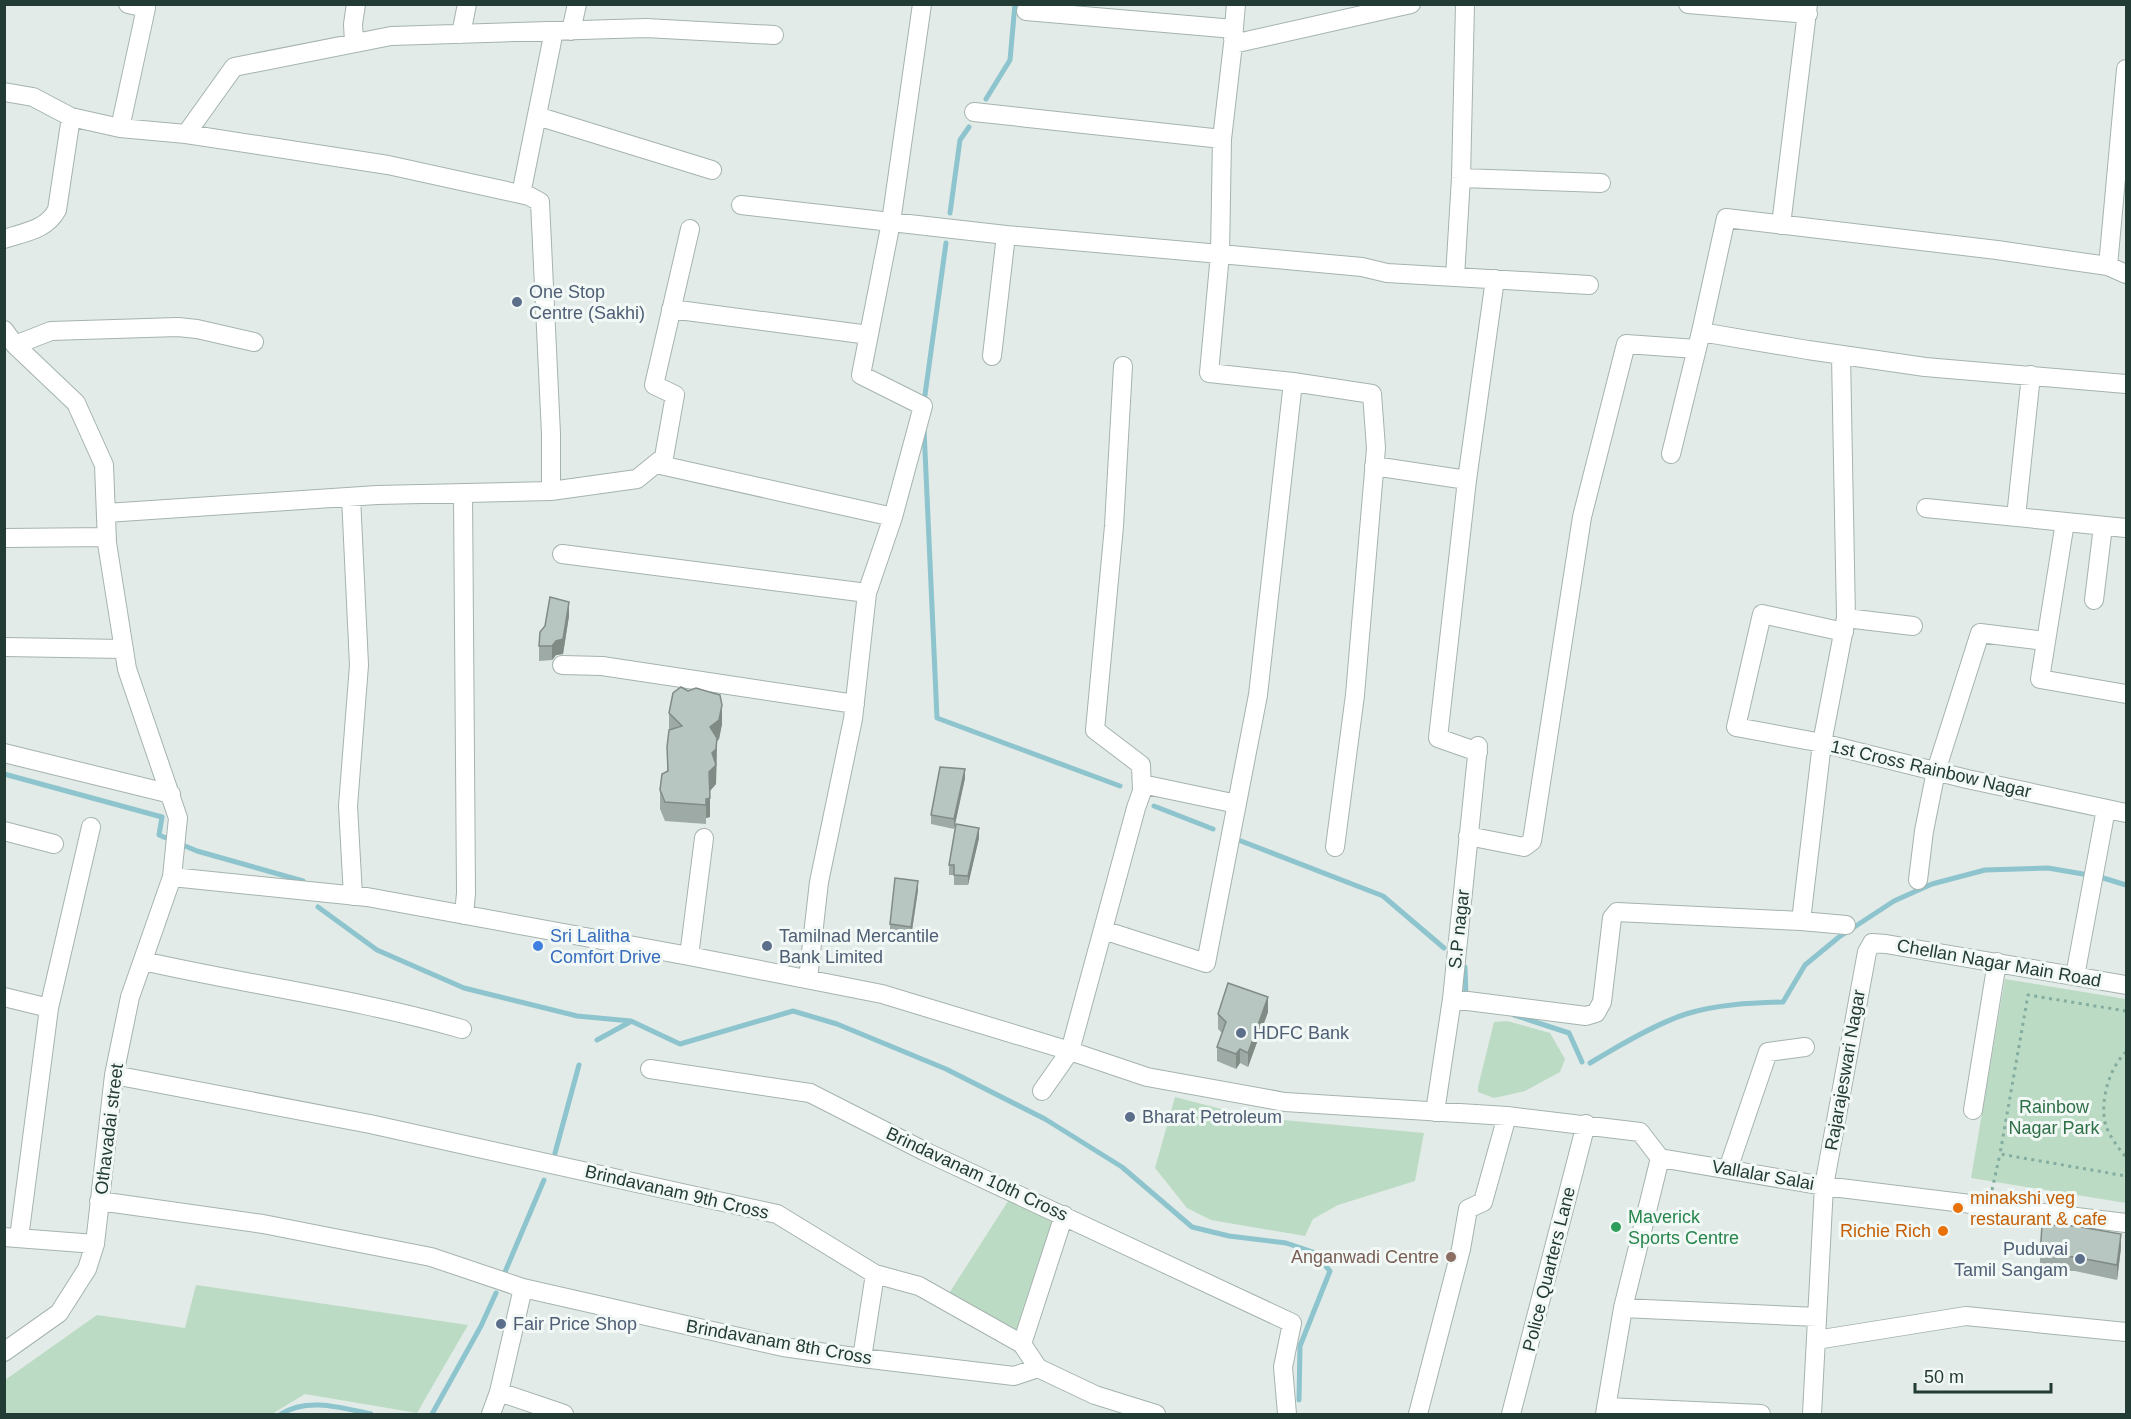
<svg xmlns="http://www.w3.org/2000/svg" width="2131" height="1419" font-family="Helvetica,sans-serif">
<rect width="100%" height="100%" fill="#e2ebe7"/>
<path fill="#bcdbc4" d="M2005 979 2126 999V1203L1971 1178Z
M1507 1021 1550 1033 1565 1059 1560 1072 1525 1091 1494 1098 1478 1092V1087L1494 1022Z
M1175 1097 1252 1117 1424 1133 1415 1181 1338 1205 1313 1219 1305 1236 1211 1220 1187 1208 1155 1168Z
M1010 1198 1054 1221 1017 1331 948 1295Z
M196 1285 468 1325 417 1413 305 1394 272 1414H5V1380L97 1315 185 1328Z"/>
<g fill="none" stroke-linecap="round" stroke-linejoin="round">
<path stroke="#8dc4cd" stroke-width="5" d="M986 99 1010 60 1015 4
M950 213 960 140 969 127
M924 402 946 243
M924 429 937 718 1120 786
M4 774 162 817 159 835 197 851 303 881
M1154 806 1213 829
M1241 841 1383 896 1444 948
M2100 877 2126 885
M318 907 377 950 464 988 577 1016 631 1021 680 1044 793 1011 837 1024 946 1069 1045 1119 1122 1167 1192 1227 1229 1236 1286 1243 1313 1252 1330 1271 1300 1346 1299 1400
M1465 967 1466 998
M1514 1015 1569 1033 1582 1062
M597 1040 630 1022
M1590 1063C1618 1046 1655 1024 1686 1014 1717 1004 1751 1003 1783 1002L1805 965 1839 937 1894 901 1932 884 1985 870 2048 868 2083 874
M555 1153 579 1065
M505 1272 544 1180
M281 1414C308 1397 342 1408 371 1414
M432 1414 481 1326 496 1293"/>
<defs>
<path id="minor" d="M1688 4 1808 14
M1026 11 1234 29
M571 31 577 4
M461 34 467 4
M1233 39 1236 4
M354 43 353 24 356 4
M4 92 33 97 71 117 120 128 186 134 388 165 529 196 540 202 551 434V491
M974 112 1222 139
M537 116 712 170
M120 128 146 8 128 4
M186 134 234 67 391 36 646 28 774 35
M1461 178 1601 183
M521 194 554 31
M741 205 1006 235 1220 254 1222 139 1233 44 1411 4
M1781 225 1808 4
M4 239C25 232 46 230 57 210L71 117
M2108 266 2126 69
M1455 277 1589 285
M671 309 869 335
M4 330 15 345 76 403 104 465 107 543 127 669 178 818 172 877 130 997 114 1075 95 1244 87 1269 59 1313 4 1352
M1701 332 1808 350 1925 367 2126 384
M15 345 51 331 178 327 197 329 254 342
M992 356 1006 235
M1671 454 1701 332 1726 218 1997 250 2108 266 2126 274
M656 464 893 517
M1374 466 1467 480 1438 738 1478 752
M1467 480 1495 279
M463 493 466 893 464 915
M351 497 359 665 348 806 353 896
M1926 508 2126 528
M106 513 377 495 551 491 637 479 664 457 675 395 654 385 690 229
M2016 517 2031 375
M2065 522 2040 679 2126 694
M4 538 107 537
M562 554 867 593
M2094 600 2103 526
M1846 618 1913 626
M1844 632 1762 614 1736 727 1822 743 1967 779 2126 813
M4 647 124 649
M562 665 602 666 855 704
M4 753 171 794
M1142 784 1237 804
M4 831 54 844
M1468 836 1524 847 1532 841 1582 517 1626 344 1697 349
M1335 847 1355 695 1376 448 1372 394 1293 382 1209 373 1220 254 1362 267 1387 273 1455 277 1461 178 1465 4
M172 877 367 897 689 956 882 994 1070 1051 1147 1077 1285 1102 1507 1116 1640 1132 1660 1158
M1918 880 1924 831 1936 771 1980 633 2045 641
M1801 921 1822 743 1846 618 1841 355
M1103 930 1206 963 1258 695 1293 382
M689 956 704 838
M143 961C249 985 358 999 462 1029
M2075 976 2106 809
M808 979 819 882 853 719 867 593 893 517 923 406 861 375 891 222 922 4
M4 997 49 1008
M1452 999 1586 1016 1596 1013 1602 1002 1612 918 1617 912 1801 921 1846 925
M650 1069 810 1093 924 1151 1292 1323 1283 1367 1287 1414
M114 1075 370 1124 777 1214 875 1274 919 1286 1022 1344 1038 1368
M1042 1091 1070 1051 1136 808 1142 791 1141 765 1095 730 1114 526 1123 366
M1973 1110 1997 962
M1435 1112 1452 999 1478 746
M1660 1158 1824 1186 2126 1223
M1728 1169 1768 1052 1805 1047
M99 1201 263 1224 431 1257 523 1288 783 1347 862 1358 1014 1376 1038 1368
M4 1237 95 1244
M19 1238 49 1008 91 827
M1623 1308 1817 1317
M1816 1340 1966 1316 2126 1332
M1022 1344 1064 1215
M862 1358 875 1274
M1038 1368 1095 1395 1156 1414
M499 1392 564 1414
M1606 1407 1761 1414
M491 1414 499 1392 523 1288
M1418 1414 1461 1249 1468 1209 1483 1202 1507 1116
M1511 1414 1586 1124
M1605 1414 1623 1308 1660 1158
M1812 1414 1824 1186 1867 952 1872 943 1886 944 2126 985"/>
</defs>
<use href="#minor" stroke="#a5b3ae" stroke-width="20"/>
<path stroke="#84ada0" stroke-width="3" stroke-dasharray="3 4.5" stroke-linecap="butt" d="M2126 1011 2028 995 2000 1154 2126 1176
M2126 1052C2109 1068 2099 1103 2106 1126 2110 1137 2119 1149 2126 1157
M1992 1190 2000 1154"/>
<use href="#minor" stroke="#fff" stroke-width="18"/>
</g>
<path fill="#9daaa5" d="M569 616 563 654 556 655 552 660 539 661V646Z
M669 713 722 724 719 739 717 741 716 784 710 791V817L706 818V824L665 821 660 809V790L667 771V747L669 730Z
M965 778 954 829 931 824V815Z
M979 838 968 885H954V875H949V865Z
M918 890 911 937 890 933V924Z
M1268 1012 1248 1067 1240 1063 1236 1069 1217 1061V1047L1222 1033 1218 1029V1014Z
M2121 1248 2117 1280 2075 1271 2040 1270V1255Z"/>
<path fill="#808b86" d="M569 602V616L563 654 556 655 552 660V646Z
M722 705V724L719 739 717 741 716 784 709 792 710 727Z
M965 769V778L954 829V819Z
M710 798V817L706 818V799Z
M979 828V838L968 885V876Z
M918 881V890L911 937V927Z
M1268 997V1012L1248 1067V1053Z
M1240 1049V1063L1236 1069V1054Z
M2121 1234V1248L2117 1280V1265Z"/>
<path fill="#b7c6c0" stroke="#808b86" stroke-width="1.5" d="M550 597 569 602 563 639 556 641 552 646H539L540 632 545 626Z
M681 687 688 691 696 688 720 695 722 705 719 720 710 727 717 738 716 749 712 753 716 765 709 772 710 798 706 799V805L665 802 660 790 662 774 668 771 667 747 669 730 682 726 669 713 673 693Z
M940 767 965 769 954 819 931 815Z
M956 824 979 828 968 876 954 875V865H949Z
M895 878 918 881 911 927 890 924Z
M1228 983 1268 997 1248 1053 1240 1049 1236 1054 1217 1047 1226 1022 1218 1014Z
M2042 1225 2075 1226 2121 1234 2117 1265 2075 1257 2040 1255Z"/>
<g fill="#5c6f8a" stroke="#f2f8f5" stroke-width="2">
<circle cx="517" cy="302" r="6"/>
<circle cx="767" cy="946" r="6"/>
<circle cx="1241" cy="1033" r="6"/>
<circle cx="1130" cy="1117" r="6"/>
<circle cx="2080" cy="1259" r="6"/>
<circle cx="501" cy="1324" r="6"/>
</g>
<circle fill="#3f7fe0" stroke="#f2f8f5" stroke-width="2" cx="538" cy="946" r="6"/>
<g fill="#e8710a" stroke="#f2f8f5" stroke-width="2">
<circle cx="1958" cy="1208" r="6"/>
<circle cx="1943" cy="1231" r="6"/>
</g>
<circle fill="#2e9e5b" stroke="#f2f8f5" stroke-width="2" cx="1616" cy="1227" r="6"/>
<circle fill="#8d6e63" stroke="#f2f8f5" stroke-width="2" cx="1451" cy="1257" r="6"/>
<g text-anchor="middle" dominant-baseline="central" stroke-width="6" stroke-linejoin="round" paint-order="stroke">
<g font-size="18" fill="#4e5e75" stroke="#f2f8f5" text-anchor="start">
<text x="529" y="292">One Stop<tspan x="529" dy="21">Centre (Sakhi)</tspan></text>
<text x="779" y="936">Tamilnad Mercantile<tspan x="779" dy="21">Bank Limited</tspan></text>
<text x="1253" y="1033">HDFC Bank</text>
<text x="1142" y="1117">Bharat Petroleum</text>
<text x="2068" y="1249" text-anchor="end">Puduvai<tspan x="2068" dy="21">Tamil Sangam</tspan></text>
<text x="513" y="1324">Fair Price Shop</text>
</g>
<g font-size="18" fill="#233b35" stroke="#f2f8f5">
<text transform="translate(1931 769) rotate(13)">1st Cross Rainbow Nagar</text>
<text transform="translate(1459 929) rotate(-84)">S.P nagar</text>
<text transform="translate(1999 963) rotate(10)">Chellan Nagar Main Road</text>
<text transform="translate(1845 1070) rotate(-80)">Rajarajeswari Nagar</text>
<text transform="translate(109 1129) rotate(-83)">Othavadai street</text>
<text transform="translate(977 1174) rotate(25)">Brindavanam 10th Cross</text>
<text transform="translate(1763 1175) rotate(10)">Vallalar Salai</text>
<text transform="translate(677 1192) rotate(13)">Brindavanam 9th Cross</text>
<text transform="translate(1549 1269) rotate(-76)">Police Quarters Lane</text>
<text transform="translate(779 1342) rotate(10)">Brindavanam 8th Cross</text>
</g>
<g font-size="18" fill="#366cbe" stroke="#f2f8f5" text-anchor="start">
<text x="550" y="936">Sri Lalitha<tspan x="550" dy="21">Comfort Drive</tspan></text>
</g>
<g font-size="18" fill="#2f7048" stroke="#f2f8f5">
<text x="2054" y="1107">Rainbow<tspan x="2054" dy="21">Nagar Park</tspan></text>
</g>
<g font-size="18" fill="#c56008" stroke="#f2f8f5" text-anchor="start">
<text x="1970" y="1198">minakshi veg<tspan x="1970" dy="21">restaurant &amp; cafe</tspan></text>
<text x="1931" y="1231" text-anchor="end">Richie Rich</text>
</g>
<g font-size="18" fill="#27864d" stroke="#f2f8f5" text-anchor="start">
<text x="1628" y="1217">Maverick<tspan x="1628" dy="21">Sports Centre</tspan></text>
</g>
<g font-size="18" fill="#785e54" stroke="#f2f8f5" text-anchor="end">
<text x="1439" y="1257">Anganwadi Centre</text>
</g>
</g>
<rect width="2131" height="1419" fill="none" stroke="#233b35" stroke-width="12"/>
<path d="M1915 1383v9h136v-9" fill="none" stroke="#233b35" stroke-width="3"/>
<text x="1924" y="1383" font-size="18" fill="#233b35" stroke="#f2f8f5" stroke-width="4.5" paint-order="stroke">50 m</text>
</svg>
